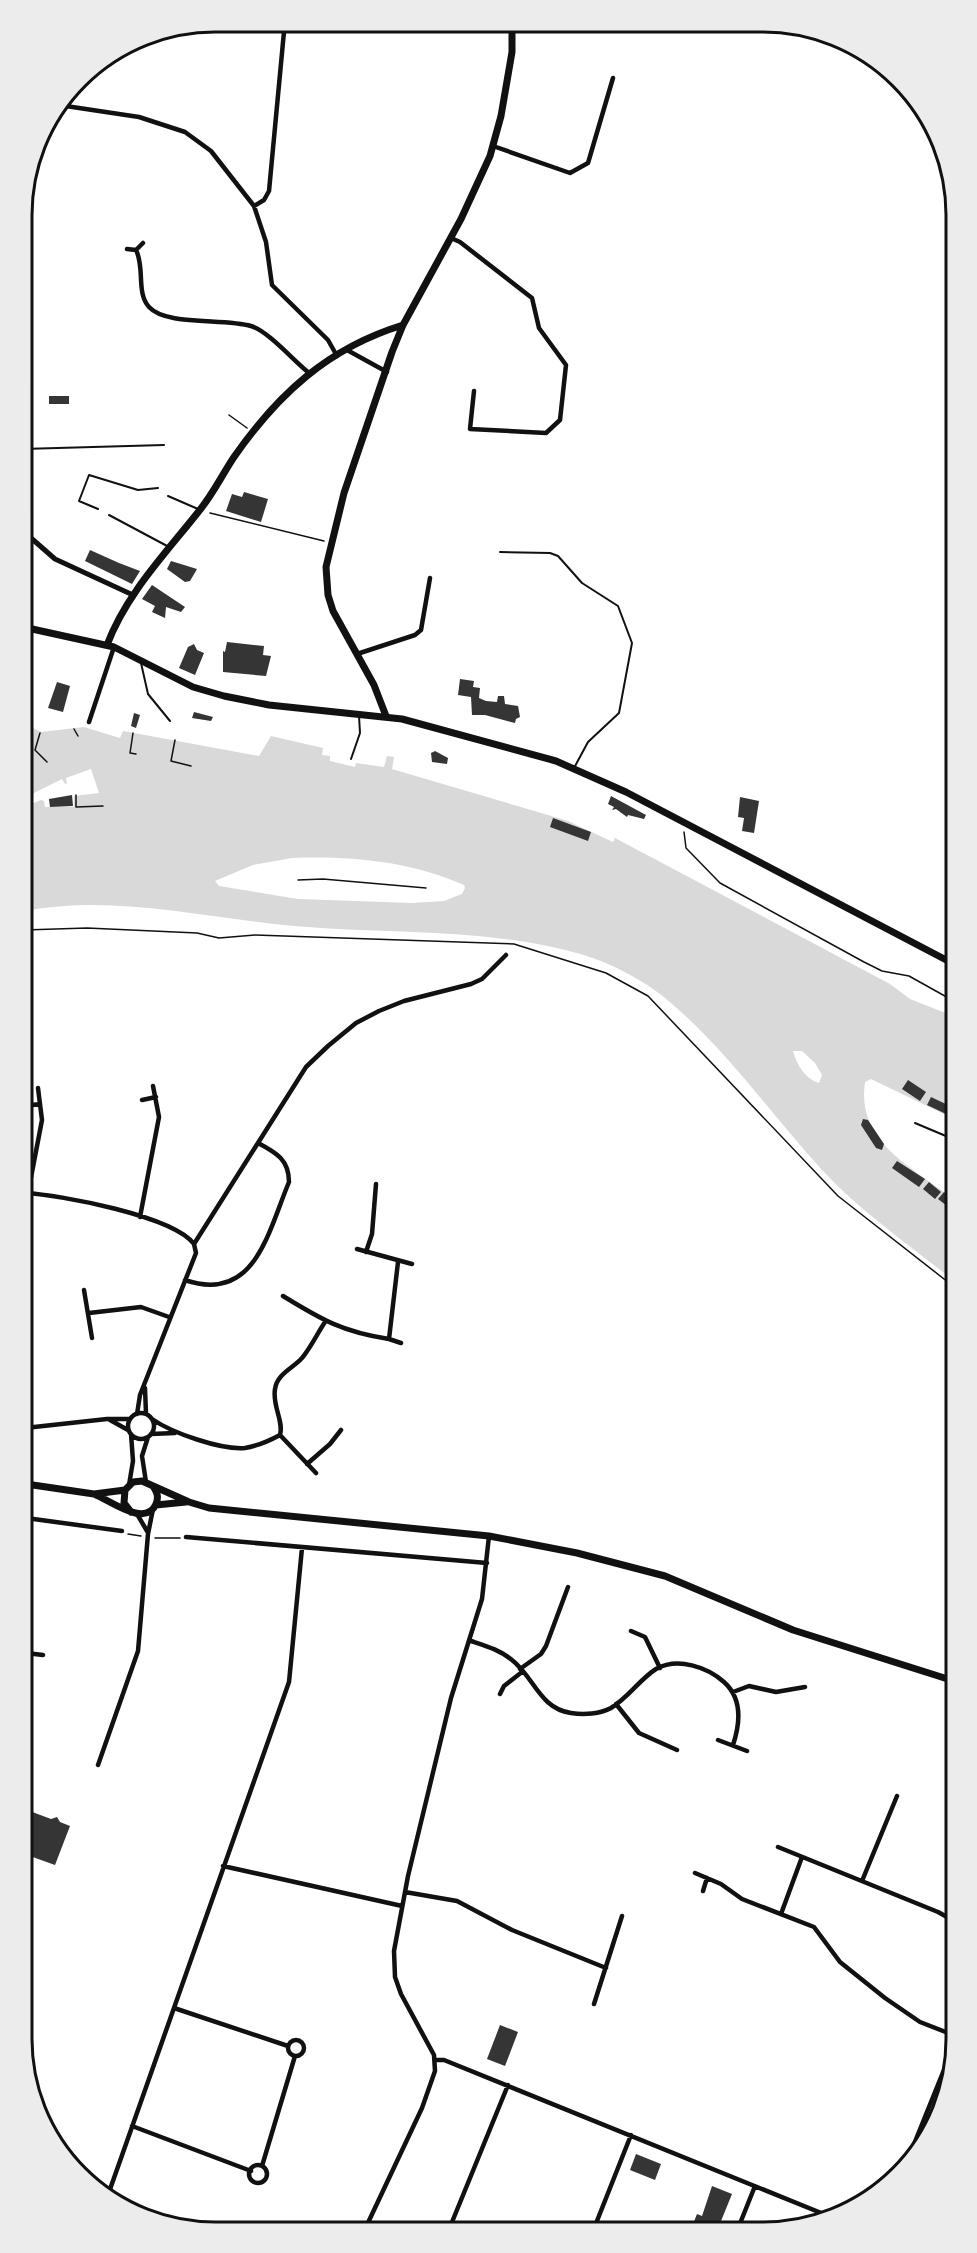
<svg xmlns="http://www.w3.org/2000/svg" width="977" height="2253" font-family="Overpass,sans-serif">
<rect width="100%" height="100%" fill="#fff"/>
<path fill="#d9d9d9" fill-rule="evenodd" d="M84 727 120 738 123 731 259 756 271 736 323 748 322 755 330 756V761L355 767 356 763 384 767 387 756 394 757 392 769 568 821 613 842 615 838 890 984 910 999 948 1014 952 1018V1118L871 1079 865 1082C856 1143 913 1167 953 1199V1280C909 1245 860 1211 822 1170 769 1112 722 1043 660 994 633 974 602 959 569 951 480 928 385 934 294 926 203 918 115 894 24 911L23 730 33 728 41 732ZM91 769 99 793 74 796V807H45L44 801 41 800 29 805 26 797 62 779 65 784 67 783 66 778ZM292 858C352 856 408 861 464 885L465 888 462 894 444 901 412 903 298 899 219 886 215 881 253 865ZM793 1051H802L815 1063 822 1075 819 1083C805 1079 797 1065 793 1051Z"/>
<path fill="#353535" d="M49 396H69V404H49Z
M244 492 268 499 261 522 226 511 232 494 242 497Z
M90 550 119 563 140 571 132 584 85 561Z
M171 561 197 569 190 581 185 582 167 569Z
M152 585 185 607 181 612 166 607 165 618 152 612 155 606 142 599Z
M227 642 264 646 263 655 271 656 266 676 223 672V651L225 652Z
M194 644 197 650 204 653 195 675 179 668 188 647Z
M460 679 474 681 473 687 480 688 479 698 486 701 497 702 498 696H504L505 704 518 706 520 717 516 719 515 723 485 715H472L471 697 458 695Z
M57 682 70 686 63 712 48 708Z
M194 712 213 717 211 721 192 718Z
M134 713 140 715 136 728 131 726Z
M435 751 448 758 447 764 432 762 431 753Z
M72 795 73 806 50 807 49 799Z
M611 796 646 815 644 819 628 815 627 817 616 809 612 810 614 807 608 804Z
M740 797 759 801 754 833 742 831 744 818 738 817Z
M553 818 591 832 588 841 550 827Z
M908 1080 926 1092 920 1101 902 1089Z
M931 1097 950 1106 946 1114 927 1105Z
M863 1119 868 1120 884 1144 882 1150 876 1148 861 1125Z
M897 1161 925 1179 919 1187 892 1168Z
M929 1182 941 1192 935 1199 923 1189Z
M944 1192 953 1200 951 1209 938 1199Z
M27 1810 51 1819 57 1817 60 1822 70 1826 55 1865 27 1855Z
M500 2025 518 2032 505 2066 487 2059Z
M636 2154 661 2164 655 2180 630 2170Z
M712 2186 732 2194 719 2226 693 2224 697 2214 702 2216Z"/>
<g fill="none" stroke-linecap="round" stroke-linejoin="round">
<path stroke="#111" stroke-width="1.5" d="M229 415 247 428
M210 513 324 541
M74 729 78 736
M40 733 35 750 47 762
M133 733 130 753 136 754
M175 740 171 761 191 766
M25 746 30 729
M76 795V807L103 806
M684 832 686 848 720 883 864 962 882 971 909 976 952 1000
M298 880 323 879 426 888
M24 930 87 928 197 933 219 938 255 935 514 944 606 973 648 996 838 1196 953 1286
M128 1534 141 1536
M155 1538H180"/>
<path stroke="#111" stroke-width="2" d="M22 449 164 445
M168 496 198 509
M98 509 79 501 89 475 138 490 158 488
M109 515 169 547
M500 552 550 553 558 556 582 583 618 606 632 643 619 713 588 742 574 768
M141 663 148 694 170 721
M351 759 360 733 359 716
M915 1123 953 1139"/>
<path stroke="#111" stroke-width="4.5" d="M59 105 139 117 185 132 211 151 254 206 266 242 272 285 328 340 337 356
M493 146 570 173 588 163 613 78
M254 206 264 200 269 191 285 21
M451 238 460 242 532 298 539 328 566 365 560 420 546 433 470 429 474 391
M127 249 136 250C145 267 136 293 149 307 166 326 224 318 251 326 268 331 293 360 308 372
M136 250 143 243
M347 350 387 372
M357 654 415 635 421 630 430 578
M89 722 114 647
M142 1100 156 1097
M24 1106 40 1104
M25 1193C61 1195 173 1216 194 1244
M28 1193 42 1120 38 1088
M140 1217 159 1117 153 1086
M357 1249 412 1264
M366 1252 372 1234 376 1184
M185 1280C255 1304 268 1232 289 1182 289 1160 277 1153 258 1143
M84 1290 92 1338
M283 1296C322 1320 343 1332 389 1339L398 1262
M89 1313 141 1307 169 1317
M389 1339 401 1343
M145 1388 146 1414
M128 1426a13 13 0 1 1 26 0a13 13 0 1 1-26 0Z
M137 1414 140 1395 196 1253 194 1244 306 1067 328 1046 356 1023 379 1011 404 1001 471 984 482 979 506 955
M152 1419C172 1433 221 1450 245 1448 257 1446 269 1441 280 1435 284 1421 272 1406 275 1389 277 1374 292 1369 302 1358 311 1347 317 1334 325 1322
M110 1420 128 1430
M25 1428 107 1419H130
M151 1434 175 1433
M280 1435 316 1473
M307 1464 330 1444 341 1430
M146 1482 142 1456 148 1437
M129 1485 133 1461 131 1434
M137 1514 147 1531
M26 1518 122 1531
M186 1537 487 1563
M631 1631 645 1637 660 1668
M471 1641C486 1646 500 1650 512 1660 534 1677 540 1709 571 1713 584 1715 600 1714 611 1708 628 1698 640 1679 656 1669 678 1657 707 1667 724 1682 743 1699 740 1724 733 1745
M26 1653 43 1655
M520 1669 541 1654 546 1646 568 1587
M733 1692 749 1686 776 1692 805 1687
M500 1694 504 1686 522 1672
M616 1704 639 1733 677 1750
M718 1740 747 1751
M98 1765 138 1651 148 1534 153 1509
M778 1847 938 1912 947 1917 955 1928
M223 1866 402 1906
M695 1873 721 1884 742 1899 814 1927 840 1962 885 1998 920 2022 956 2036
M862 1881 897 1796
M703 1891 707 1878
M405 1892 457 1901 512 1930 606 1968
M781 1914 802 1857
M947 1917 955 1909
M594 2004 622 1916
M174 2008 288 2046
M288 2048a8 8 0 1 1 16 0a8 8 0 1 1-16 0Z
M435 2060H444L831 2217
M132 2126 251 2171
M249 2174a9 9 0 1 1 18 0a9 9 0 1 1-18 0Z
M262 2166 295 2056
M904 2169 956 2040
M108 2195 289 1682 302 1548
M595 2226 631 2135
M739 2226 755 2186
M366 2227 422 2108 435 2071 434 2055 401 1994 395 1977 394 1951 408 1876 451 1698 482 1599 489 1536
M450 2227 508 2085"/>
<path stroke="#111" stroke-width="5" d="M23 531 55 559 133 595"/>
<path stroke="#111" stroke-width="7" d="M107 645C126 594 166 553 199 511 213 494 222 475 234 457 278 394 328 348 403 325
M386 716 374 685 333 611 328 595 326 567 344 493 392 352 403 325 461 219 490 156 501 116 512 52V23
M26 1484 94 1494 125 1490
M96 1495C111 1501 146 1528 156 1504 159 1497 157 1492 153 1486
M156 1505 186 1502
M131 1512 124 1503 125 1490 133 1482 142 1481 189 1502 209 1508 489 1536 577 1553 665 1576 793 1630 954 1681"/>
<path stroke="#111" stroke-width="7" d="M23 627 114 647 193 687 224 696 269 705 402 719 556 761 626 792 952 963"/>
</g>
<path d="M0 0H977V2253H0ZM215 32H763A183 183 0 0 1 946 215V2039A183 183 0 0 1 763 2222H215A183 183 0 0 1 32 2039V215A183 183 0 0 1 215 32Z" fill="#ececec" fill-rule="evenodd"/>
<path fill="none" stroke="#111" stroke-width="3" d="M215 32H763A183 183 0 0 1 946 215V2039A183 183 0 0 1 763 2222H215A183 183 0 0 1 32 2039V215A183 183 0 0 1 215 32Z"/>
</svg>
